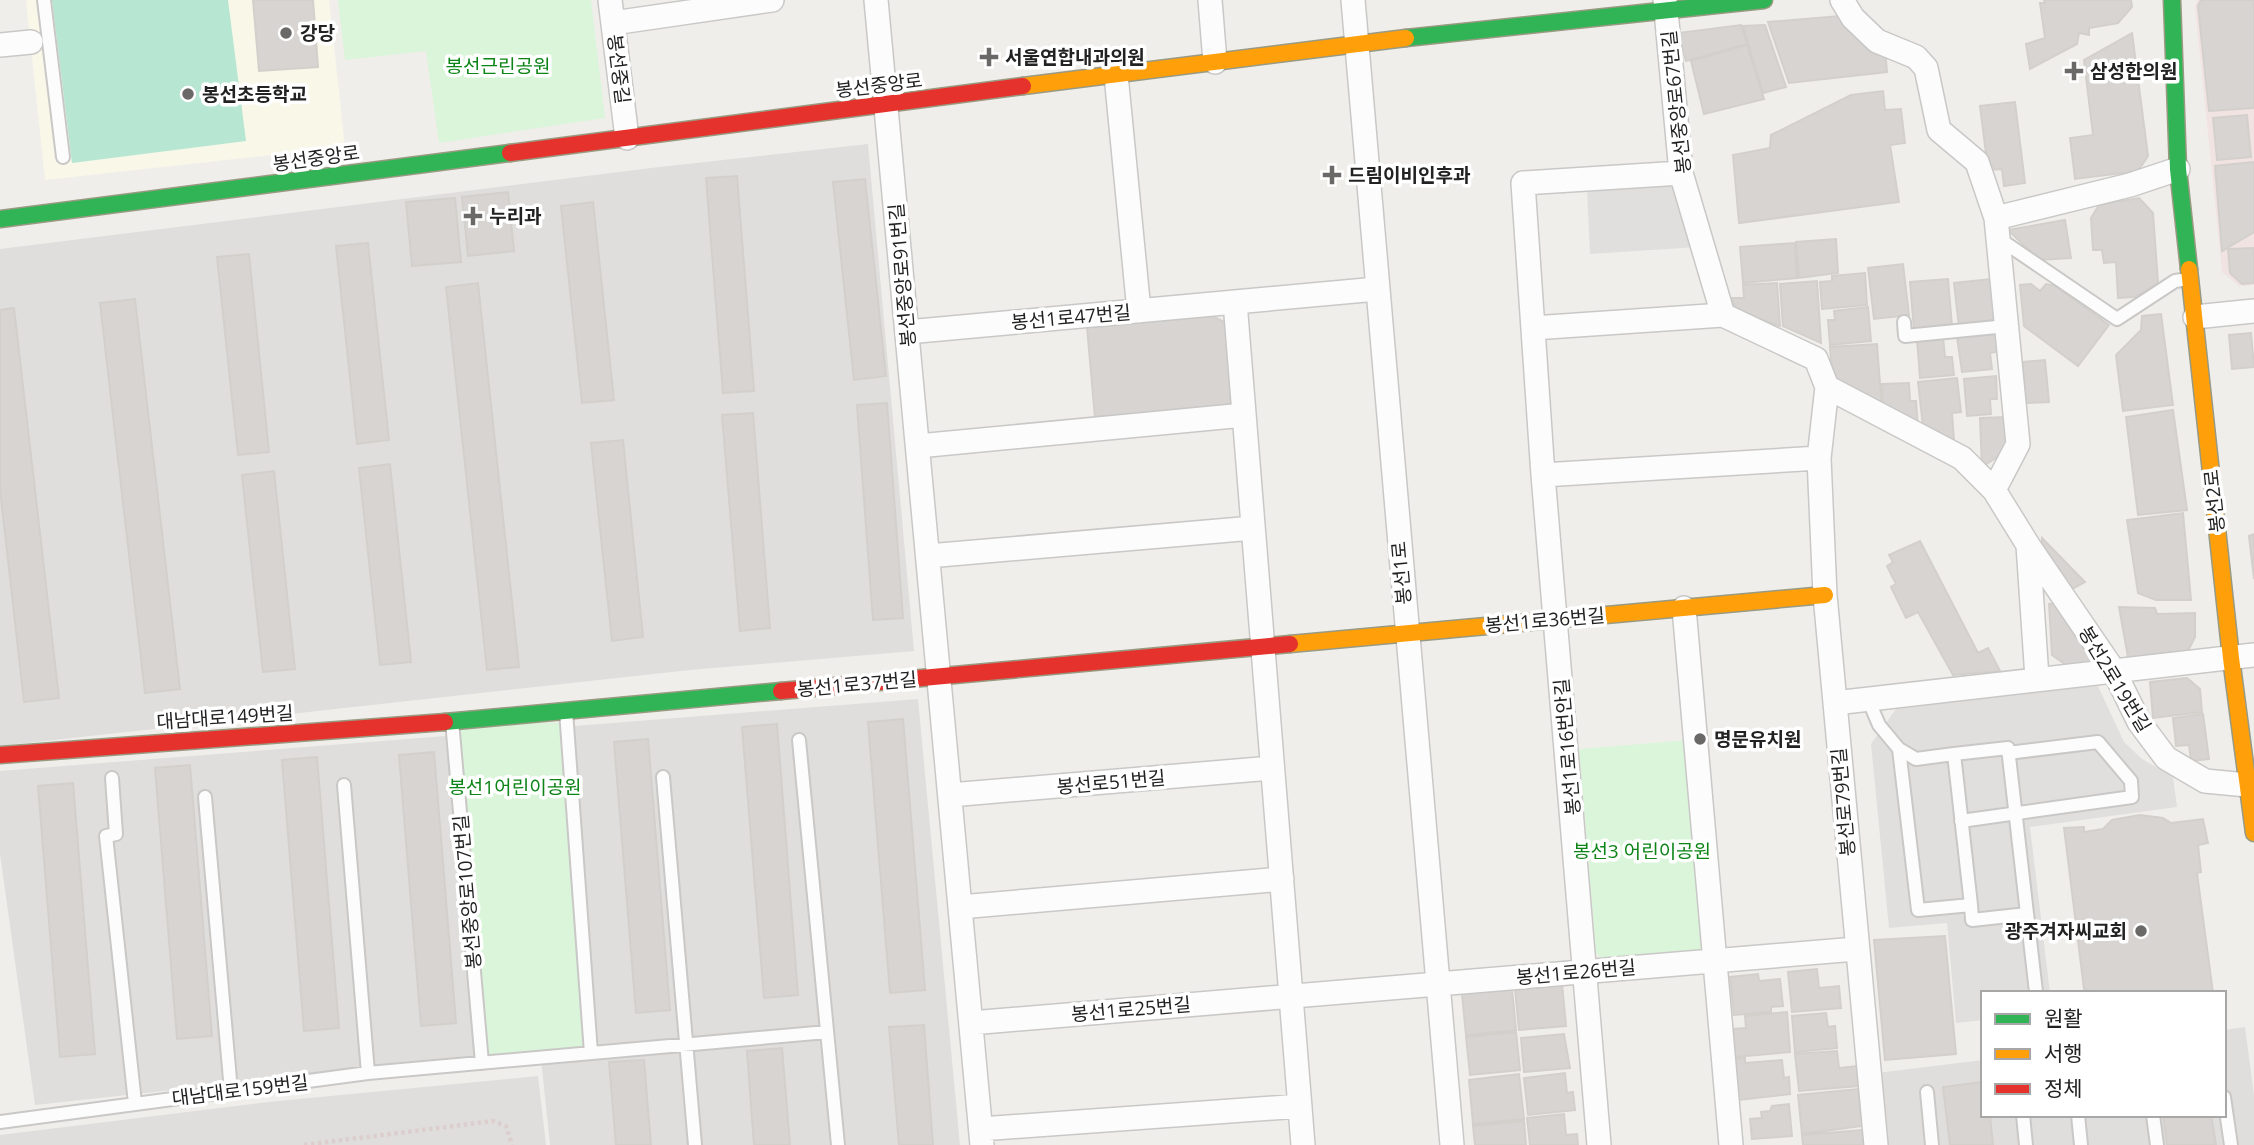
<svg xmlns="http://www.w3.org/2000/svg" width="2254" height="1145" font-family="'Open Sans','Noto Sans KR',sans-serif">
<rect width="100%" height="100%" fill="#f0eeeb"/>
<path fill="#dfdedc" d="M868 144 914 651 690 670 0 746V249L651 168Z
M918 699 960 1145H550L540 1050 35 1105 0 854V771Z
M2245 1027 2254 1095V1145H1884L1877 1073 1983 1060V1115H2224V1030Z
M538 1076 546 1145H0V1135L268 1102Z"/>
<path fill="#f1e3e1" d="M2198 0H2254V285L2239 286 2222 272 2195 6Z"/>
<path fill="#f8f7e8" d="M26 0H329L345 147 45 180Z"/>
<path fill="#daf5da" d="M338 0H591L605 118 439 143 426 51 345 60Z
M452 721 567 723 591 1053 482 1063Z
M1688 740 1706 954 1605 962 1596 953 1579 749Z"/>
<path fill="#b7e6d2" d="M52 0H228L246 141 72 163Z"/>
<path fill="#e0dfde" d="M1680 184 1698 247 1590 254 1587 190Z
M2097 684 2124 742 2142 759 2173 777 2177 807 2030 827 2050 993H1983V1020L1956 1023 1947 923 1889 928 1871 744 1896 709Z"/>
<path fill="#d7d4d2" stroke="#d3d0cc" stroke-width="2" d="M253 0H313L318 67 259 71Z
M2044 0H2131L2132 7 2118 23 2089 28V35L2079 33 2077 44 2030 69 2026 44 2045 38 2040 3H2045Z
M2201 0H2254V108L2209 111 2198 6Z
M1840 16 1885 48 1887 72 1789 83 1768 22Z
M1741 25 1747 44 1686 61 1678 33Z
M1765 25 1786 87 1763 93 1743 26Z
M2132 33 2148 156 2138 171 2075 179 2070 138 2093 135 2084 60Z
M1747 45 1764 99 1704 114 1691 61Z
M1883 91 1885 110 1901 109 1905 143 1890 145 1899 202 1739 223 1733 155 1770 148 1771 135 1851 95Z
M2015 102 2025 183 2004 186 2002 169 1988 170 1980 106Z
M2247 115 2251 157 2217 160 2213 118Z
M2254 162V232L2222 251 2215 166Z
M737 176 754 391 723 393 706 178Z
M865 179 886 376 854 380 833 182Z
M508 192 514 251 468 256 462 197Z
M455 198 461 262 412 266 406 202Z
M2139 198 2153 213 2158 283 2135 297 2118 298 2116 262 2104 263 2102 250H2093L2091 218 2099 205Z
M593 202 614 400 582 403 561 206Z
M2065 220 2071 258 2039 260 2008 230Z
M1836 239 1838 273 1799 278 1796 242Z
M368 243 389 440 357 444 336 246Z
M1795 243 1797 278 1743 283 1740 247Z
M2254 248V283L2242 284 2230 273 2228 249Z
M249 254 269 452 238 455 217 257Z
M1903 264 1909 315 1874 319 1868 268Z
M1865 273 1867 305 1822 309 1820 282 1832 281V276Z
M1948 279 1952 326 1914 330 1910 282Z
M1991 279 1996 324 1959 327 1954 283Z
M1817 281 1821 343 1783 326 1780 284Z
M478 283 519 667 487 670 446 287Z
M1777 283 1780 326 1737 311 1731 298H1744L1743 285Z
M2031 284 2040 291 2046 284 2055 286 2109 325 2078 366 2024 326 2020 285Z
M135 299 180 689 145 693 100 303Z
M1868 307 1871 341 1830 345 1828 320H1835L1834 311Z
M14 308 59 698 24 702 0 489V310Z
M2161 314 2173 405 2123 411 2116 355 2141 330 2142 316Z
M1212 316 1228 324 1236 398 1224 407 1095 418 1087 327Z
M1998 332 2001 351 1990 353 1992 369 1962 372 1957 337Z
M2251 333 2254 367 2232 369 2229 335Z
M1943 337 1945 357H1952L1954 375 1920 378 1917 339Z
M1877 344 1882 410 1833 383 1830 347Z
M2045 360 2049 402 2026 403 2022 362Z
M1996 376 1997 399H1990L1991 414 1967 416 1964 379Z
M1957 378 1961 412 1952 413 1954 440 1935 442 1924 435 1918 382Z
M1909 383 1910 401H1916L1918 429 1883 411 1882 384Z
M887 403 903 618 873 620 857 405Z
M2173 410 2187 510 2138 515 2126 417Z
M753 413 770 628 740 631 722 415Z
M2007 417 2008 450 1982 467 1980 418Z
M623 440 643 637 612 641 591 443Z
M390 464 411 662 380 665 359 468Z
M274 471 295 669 263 672 242 475Z
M2183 513 2191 600H2156L2138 593 2127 520Z
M2254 534V579L2249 536Z
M2042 538 2085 582 2065 593 2041 558Z
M1920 541 1978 653 1988 648 2000 671 1953 675 1918 612 1906 618 1891 587 1896 584 1887 566 1893 562 1889 555Z
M2061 603 2091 654 2090 661 2066 665 2052 655 2049 604Z
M2119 607 2155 608 2157 614 2195 613V637L2185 657H2128Z
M2187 678 2200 689 2202 712 2153 718 2150 682Z
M2203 714 2209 759 2191 761 2189 745 2176 746 2173 718Z
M903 719 925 990 890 993 868 722Z
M777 724 798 995 764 998 742 727Z
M648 739 670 1010 636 1013 614 742Z
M434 752 456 1023 421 1026 399 755Z
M317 757 339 1028 304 1031 282 760Z
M190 765 212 1036 177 1039 155 768Z
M73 783 95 1054 60 1057 38 786Z
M2140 815 2163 818 2171 823 2203 819 2208 843 2198 845 2201 872 2197 873 2213 993H2095L2084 989 2064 828 2084 827V832L2103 829 2112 820Z
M1945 936 1956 1054 1885 1060 1874 940Z
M1817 969 1819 988 1839 986 1841 1008 1792 1012 1788 972Z
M1758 974 1759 981 1780 979 1783 1006 1771 1007V1012L1734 1015 1730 977Z
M1562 984 1566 1026 1519 1030 1515 989Z
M1512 989 1516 1030 1466 1035 1462 994Z
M1787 1012 1790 1052 1735 1057 1732 1029 1746 1028 1745 1016Z
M1826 1013 1828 1027 1835 1026 1837 1048 1795 1052 1792 1016Z
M924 1025 933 1145H899L889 1027Z
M1516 1032 1520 1070 1470 1075 1466 1037Z
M1564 1034 1570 1068 1524 1072 1521 1038Z
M782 1048 790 1145H754L747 1051Z
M1837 1051 1839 1068 1857 1066 1859 1086 1799 1091 1795 1054Z
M1745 1058V1063L1782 1060 1784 1078 1789 1077 1790 1094 1739 1100 1735 1059Z
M644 1060 651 1145H616L609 1062Z
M1565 1073 1567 1093 1573 1092 1575 1110 1528 1115 1524 1078Z
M1519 1074 1524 1119 1473 1124 1469 1080Z
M1983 1082V1115H1990L1993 1145H1950L1943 1087Z
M1858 1089 1862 1126 1802 1134 1798 1095Z
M1789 1104 1792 1136 1752 1139 1750 1119 1762 1118 1761 1112 1770 1111 1772 1106Z
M1564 1114 1566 1135 1577 1134 1578 1145H1530L1527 1118Z
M2163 1115H2211L2216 1145H2167Z
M1524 1121 1526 1145H1475L1473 1126Z
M1862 1130 1863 1145H1803L1802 1135Z"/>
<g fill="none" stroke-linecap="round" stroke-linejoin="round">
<defs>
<path id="lane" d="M44 0 63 157
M1998 238 2117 319 2175 281 2189 279
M1904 322 1905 336 2007 326
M1868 699 1879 725 1899 749 1918 910 1971 905 1954 754 2008 748 2036 992
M566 711 591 1053
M452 721 482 1063
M799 740 838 1145
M1899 749 1916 759 1954 754
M663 777 695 1145
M112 778 116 834 106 836 135 1103
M344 785 368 1073
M205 797 231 1091
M1961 821 2132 797 2131 781 2098 742 2008 753
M1971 905 1972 920 2027 914
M1927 1092 1932 1145
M2224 1097 2231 1145
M2023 1115 2026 1145
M2078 1115 2081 1145
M2153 1115 2157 1145
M0 1122 368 1073 827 1032"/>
<path id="street" d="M610 0 627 138
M876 0 982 1145
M1210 0 1215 62
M1353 0 1452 1145
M1665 0 1681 173 1723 315 1816 359 1827 387 1819 458 1825 595 1876 1145
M1842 0 1853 18 1877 41 1916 57 1926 68 1939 130 1977 162 1996 218 2018 444 1994 490
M613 23 772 0
M0 45 31 42
M1116 75 1139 311
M1996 218 2130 185 2178 169
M1235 302 1303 1145
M2195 317 2254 311
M1533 328 1723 315
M907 332 1377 289
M1827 387 1962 458 1994 490 2028 545 2114 671 2139 722 2166 758 2205 781 2247 785
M918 446 1244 415
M1543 475 1819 458
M2028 545 2037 678
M928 556 1253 528
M1684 608 1731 1145
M1835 703 2254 655
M950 795 1272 768
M960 907 1282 879
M971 1023 1856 949
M981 1129 1300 1106
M1599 1145 1543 475 1523 183 1681 173"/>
<path id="fast" d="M2172 0 2178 169 2189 269
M1406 38 1764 0
M0 219 510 153
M445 722 781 691"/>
<path id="slow" d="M1023 86 1406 38
M2189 269 2231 658 2254 833
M1290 644 1825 595"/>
<path id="jam" d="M510 153 1023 86
M781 691 1290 644
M0 755 445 722"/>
</defs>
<use href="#lane" stroke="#c9c8c7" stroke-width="16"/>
<use href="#street" stroke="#c9c8c7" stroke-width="26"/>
<use href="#fast" stroke="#999a82" stroke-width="19"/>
<use href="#slow" stroke="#999a82" stroke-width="19"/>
<use href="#jam" stroke="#999a82" stroke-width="19"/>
<path stroke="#dccecd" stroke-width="4.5" stroke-dasharray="3.5 3.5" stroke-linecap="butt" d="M304 1145 493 1121 506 1126 512 1145"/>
<use href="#lane" stroke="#fdfcfc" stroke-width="12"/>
<use href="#street" stroke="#fdfcfc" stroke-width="23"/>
<use href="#fast" stroke="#30b455" stroke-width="16"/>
<use href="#slow" stroke="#ff9f0a" stroke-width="16"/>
<use href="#jam" stroke="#e5322d" stroke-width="16"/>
</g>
<g fill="#6a6968" stroke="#fff" stroke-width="2.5">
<circle cx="286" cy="33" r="7"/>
<path d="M985.5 46.5h7v7h7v7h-7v7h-7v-7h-7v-7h7z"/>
<path d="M2070.5 60.5h7v7h7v7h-7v7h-7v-7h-7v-7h7z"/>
<circle cx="188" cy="94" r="7"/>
<path d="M1328.5 164.5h7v7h7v7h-7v7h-7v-7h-7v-7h7z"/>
<path d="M469.5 205.5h7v7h7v7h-7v7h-7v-7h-7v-7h7z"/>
<circle cx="1700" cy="739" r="7"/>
<circle cx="2141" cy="931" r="7"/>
</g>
<g text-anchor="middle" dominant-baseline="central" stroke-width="7" stroke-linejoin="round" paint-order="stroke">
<g font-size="19" font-weight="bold" fill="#222" stroke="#fff" text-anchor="start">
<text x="300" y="33">강당</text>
<text x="1005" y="57">서울연합내과의원</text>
<text x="2090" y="71">삼성한의원</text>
<text x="202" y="94">봉선초등학교</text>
<text x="1348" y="175">드림이비인후과</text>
<text x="489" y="216">누리과</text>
<text x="1714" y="739">명문유치원</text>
<text x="2127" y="931" text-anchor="end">광주겨자씨교회</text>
</g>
<g font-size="19" fill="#0c8416" stroke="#fff">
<text x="498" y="66">봉선근린공원</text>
<text x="515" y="787">봉선1어린이공원</text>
<text x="1642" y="851">봉선3 어린이공원</text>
</g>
<g font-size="19" fill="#222" stroke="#fff">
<text transform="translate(619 69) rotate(83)">봉선중길</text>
<text transform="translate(879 85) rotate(-7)">봉선중앙로</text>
<text transform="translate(1676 102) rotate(-96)">봉선중앙로67번길</text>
<text transform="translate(316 158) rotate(-8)">봉선중앙로</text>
<text transform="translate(902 275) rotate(-95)">봉선중앙로91번길</text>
<text transform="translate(1071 317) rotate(-5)">봉선1로47번길</text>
<text transform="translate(2214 501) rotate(-96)">봉선2로</text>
<text transform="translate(1401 573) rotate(-95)">봉선1로</text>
<text transform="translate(1545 620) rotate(-5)">봉선1로36번길</text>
<text transform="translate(2115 679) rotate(59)">봉선2로19번길</text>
<text transform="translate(857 684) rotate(-5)">봉선1로37번길</text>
<text transform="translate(225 717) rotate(-4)">대남대로149번길</text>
<text transform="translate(1567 747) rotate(-95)">봉선1로16번안길</text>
<text transform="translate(1111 782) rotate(-5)">봉선로51번길</text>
<text transform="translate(1843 802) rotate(-95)">봉선로79번길</text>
<text transform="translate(467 892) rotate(-95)">봉선중앙로107번길</text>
<text transform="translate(1576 972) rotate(-5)">봉선1로26번길</text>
<text transform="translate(1131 1009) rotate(-5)">봉선1로25번길</text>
<text transform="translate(240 1090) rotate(-7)">대남대로159번길</text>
</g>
</g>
<rect x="1981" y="991" width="245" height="126" fill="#ffffff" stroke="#a7a7a7" stroke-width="2"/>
<rect x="1995" y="1014" width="35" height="10" fill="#30b455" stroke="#a7a7a7" stroke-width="2"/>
<text x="2044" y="1026" font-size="21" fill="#222222">원활</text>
<rect x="1995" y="1049" width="35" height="10" fill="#ff9f0a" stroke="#a7a7a7" stroke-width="2"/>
<text x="2044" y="1061" font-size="21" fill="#222222">서행</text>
<rect x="1995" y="1084" width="35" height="10" fill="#e5322d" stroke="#a7a7a7" stroke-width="2"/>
<text x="2044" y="1096" font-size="21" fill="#222222">정체</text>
</svg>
